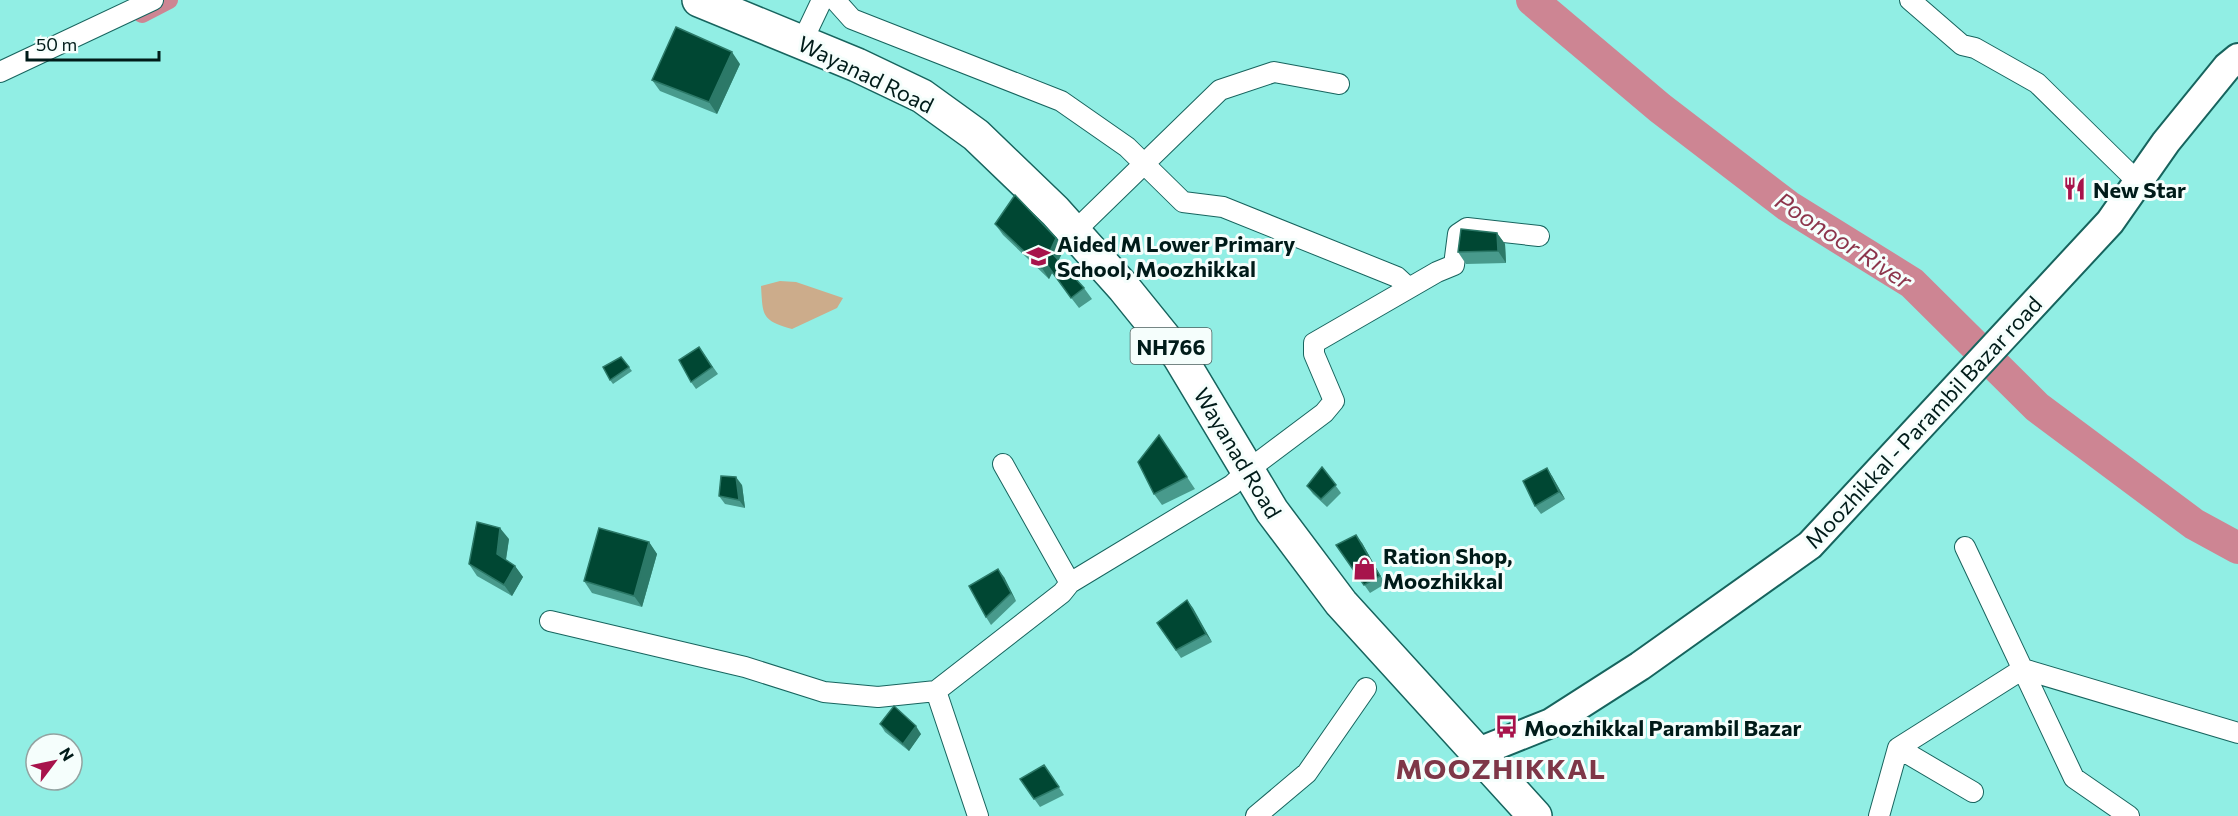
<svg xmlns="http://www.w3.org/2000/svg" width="2238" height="816" font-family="Commissioner,sans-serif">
<rect width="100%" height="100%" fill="#91eee4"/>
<path fill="#ccac8b" d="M780 281 796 282 843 298 837 308 792 329C761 320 763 316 761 286Z"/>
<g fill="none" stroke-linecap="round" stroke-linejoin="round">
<path stroke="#cd8593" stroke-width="18" d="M142 14 169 0"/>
<path stroke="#cd8593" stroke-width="32" d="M1532 0 1660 108 1788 206 1912 283 2037 407 2194 524 2238 548"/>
<defs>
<path id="street" d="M835 0 852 19 1061 101 1127 147 1183 202 1223 207 1397 277 1409 288
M1910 0 1962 45 1975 48 2037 83 2138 182
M802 42 822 0
M0 72 153 0
M1074 232 1220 90 1274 72 1339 84
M1003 464 1070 583
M1965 547 2074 778 2129 816
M550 621 745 667 824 692 878 697 936 691 1062 593 1070 583 1232 485 1248 470 1324 413 1334 401 1314 354V343L1437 272 1454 265 1458 234 1467 228 1539 236
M936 691 978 816
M1898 748 2023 669 2238 733
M1256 816 1307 773 1366 688
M1879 816 1898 748 1973 792"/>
<path id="secondary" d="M1476 753 1551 723 1640 666 1810 545 2110 222 2166 142 2227 67 2238 58"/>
<path id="highway" d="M699 0 857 65 922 96 976 135 1055 211 1124 288 1179 356 1272 511 1341 603 1535 816"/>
</defs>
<use href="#street" stroke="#17645e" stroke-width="22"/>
<use href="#secondary" stroke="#17645e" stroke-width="32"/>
<use href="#highway" stroke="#17645e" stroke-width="36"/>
<use href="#street" stroke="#fff" stroke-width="20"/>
<use href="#secondary" stroke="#fff" stroke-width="28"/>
<use href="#highway" stroke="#fff" stroke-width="33"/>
</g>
<path fill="#489a8c" d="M740 64 717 114 660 91 652 80Z
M995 224 1056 238 1064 249 1059 260 1084 288 1092 299 1079 308 1052 273 1049 279 1003 235Z
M1497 233 1505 244 1506 263 1466 264 1458 252Z
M699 347 718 374 696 389 691 382Z
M621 357 632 371 613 384 610 380Z
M1159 435 1195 489 1162 505 1154 494Z
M1322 467 1341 493 1327 507 1313 494 1307 486Z
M1552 476 1565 499 1541 514 1535 506Z
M742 485 745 508 725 504 719 496Z
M509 539 506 560 515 566 523 577 512 596 477 576 469 564Z
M649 542 657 554 642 607 592 593 584 581Z
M1362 543 1385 584 1370 593 1336 545Z
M1004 577 1016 601 991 625 986 617Z
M1187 600 1212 642 1181 658 1157 623Z
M880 724 921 734 909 751 885 732Z
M1044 765 1064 795 1040 807 1020 779Z"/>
<path fill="#2c7968" d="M732 52 740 64 717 114 709 102Z
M1497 233 1505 244 1506 263 1498 251Z
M1056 238 1064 249 1058 261 1050 251Z
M1045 262 1052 273 1049 279 1042 268Z
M1547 468 1552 476 1565 499 1559 492Z
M736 477 742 485 745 508 739 500Z
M500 528 509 539 505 565 497 554Z
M1356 535 1362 543 1385 584 1380 576Z
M649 542 657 554 642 607 634 596Z
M515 566 523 577 512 596 504 585Z
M998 569 1004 577 1016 601 1011 593Z
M1187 600 1193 608 1212 642 1206 634Z
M916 726 921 734 909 751 903 744Z"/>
<path fill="#004733" stroke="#2c7968" stroke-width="1.5" d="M676 27 732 52 709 102 652 80Z
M1015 195 1056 238 1050 251 1084 288 1071 298 1045 262 1042 268 995 224Z
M1461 229 1497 233 1498 251 1458 252Z
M699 347 712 367 691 382 679 360Z
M621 357 629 367 610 380 603 367Z
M1159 435 1187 477 1154 494 1138 462Z
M1322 467 1336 485 1321 499 1307 486Z
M1547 468 1559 492 1535 506 1523 481Z
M721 476 736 477 739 500 719 496Z
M477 522 500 528 497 554 515 566 504 585 469 564Z
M599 528 649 542 634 596 584 581Z
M1356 535 1380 576 1364 585 1336 545Z
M998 569 1011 593 986 617 969 586Z
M1187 600 1206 634 1176 650 1157 623Z
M894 706 916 726 903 744 880 724Z
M1044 765 1059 787 1034 799 1020 779Z"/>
<defs>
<symbol id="restaurant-bare" viewBox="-9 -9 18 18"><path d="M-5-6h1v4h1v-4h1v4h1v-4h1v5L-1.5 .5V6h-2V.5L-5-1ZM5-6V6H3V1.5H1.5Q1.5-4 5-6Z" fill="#a7134b" stroke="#f5fefc" stroke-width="2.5" paint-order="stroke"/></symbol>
<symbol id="school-bare" viewBox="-9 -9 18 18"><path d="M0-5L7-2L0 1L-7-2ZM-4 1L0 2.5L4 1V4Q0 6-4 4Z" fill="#a7134b" stroke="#f5fefc" stroke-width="2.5" paint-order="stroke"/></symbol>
<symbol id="shop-bare" viewBox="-9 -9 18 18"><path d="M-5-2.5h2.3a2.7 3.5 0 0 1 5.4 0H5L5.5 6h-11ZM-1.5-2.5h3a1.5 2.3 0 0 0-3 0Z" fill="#a7134b" stroke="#f5fefc" stroke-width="2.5" paint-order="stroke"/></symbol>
<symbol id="bus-bare" viewBox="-9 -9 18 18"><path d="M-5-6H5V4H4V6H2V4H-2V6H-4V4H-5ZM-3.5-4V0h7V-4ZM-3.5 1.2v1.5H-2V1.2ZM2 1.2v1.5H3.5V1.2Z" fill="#a7134b" stroke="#f5fefc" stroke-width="2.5" paint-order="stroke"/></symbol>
</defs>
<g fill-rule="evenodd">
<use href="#restaurant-bare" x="2058" y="172" width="33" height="33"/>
<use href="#school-bare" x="1022" y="240" width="33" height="33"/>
<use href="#shop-bare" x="1348" y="552" width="33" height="33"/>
<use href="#bus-bare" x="1490" y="710" width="33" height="33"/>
</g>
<g text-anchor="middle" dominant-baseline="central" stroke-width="6" stroke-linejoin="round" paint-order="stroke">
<rect fill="#f5fefc" stroke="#4a5f5d" stroke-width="1.5" x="1130.5" y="328" width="81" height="36" rx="4.5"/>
<g font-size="21" font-weight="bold" fill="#001b19">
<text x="1171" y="346">NH766</text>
</g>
<g font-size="22" fill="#001b19" stroke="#f5fefc">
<text transform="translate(866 74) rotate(26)">Wayanad Road</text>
<text transform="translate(1923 422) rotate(-47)">Moozhikkal - Parambil Bazar road</text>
<text transform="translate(1238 453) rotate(59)">Wayanad Road</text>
</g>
<g font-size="22" font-weight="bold" fill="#001b19" stroke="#f5fefc" text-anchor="start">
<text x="2093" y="189">New Star</text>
<text x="1057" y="243">Aided M Lower Primary<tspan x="1057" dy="25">School, Moozhikkal</tspan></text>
<text x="1383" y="555">Ration Shop,<tspan x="1383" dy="25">Moozhikkal</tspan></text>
<text x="1524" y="727">Moozhikkal Parambil Bazar</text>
</g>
<g font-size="24" font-style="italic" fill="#8d354c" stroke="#f5fefc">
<text transform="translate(1844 240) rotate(33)">Poonoor River</text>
</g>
<g font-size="28" font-weight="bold" letter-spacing="1.5" fill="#7e3748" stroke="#f5fefc">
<text x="1501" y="768">MOOZHIKKAL</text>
</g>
</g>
<g transform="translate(54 762) rotate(58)"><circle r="28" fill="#f5fefc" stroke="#93a3a1" stroke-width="1.5"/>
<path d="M0-4.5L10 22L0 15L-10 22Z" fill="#a7134b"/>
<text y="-9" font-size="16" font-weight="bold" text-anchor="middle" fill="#001b19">N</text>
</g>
<path d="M27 51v9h132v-9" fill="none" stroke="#001b19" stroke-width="3"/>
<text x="36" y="51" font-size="18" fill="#001b19" stroke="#f5fefc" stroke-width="4.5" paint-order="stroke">50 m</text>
</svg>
